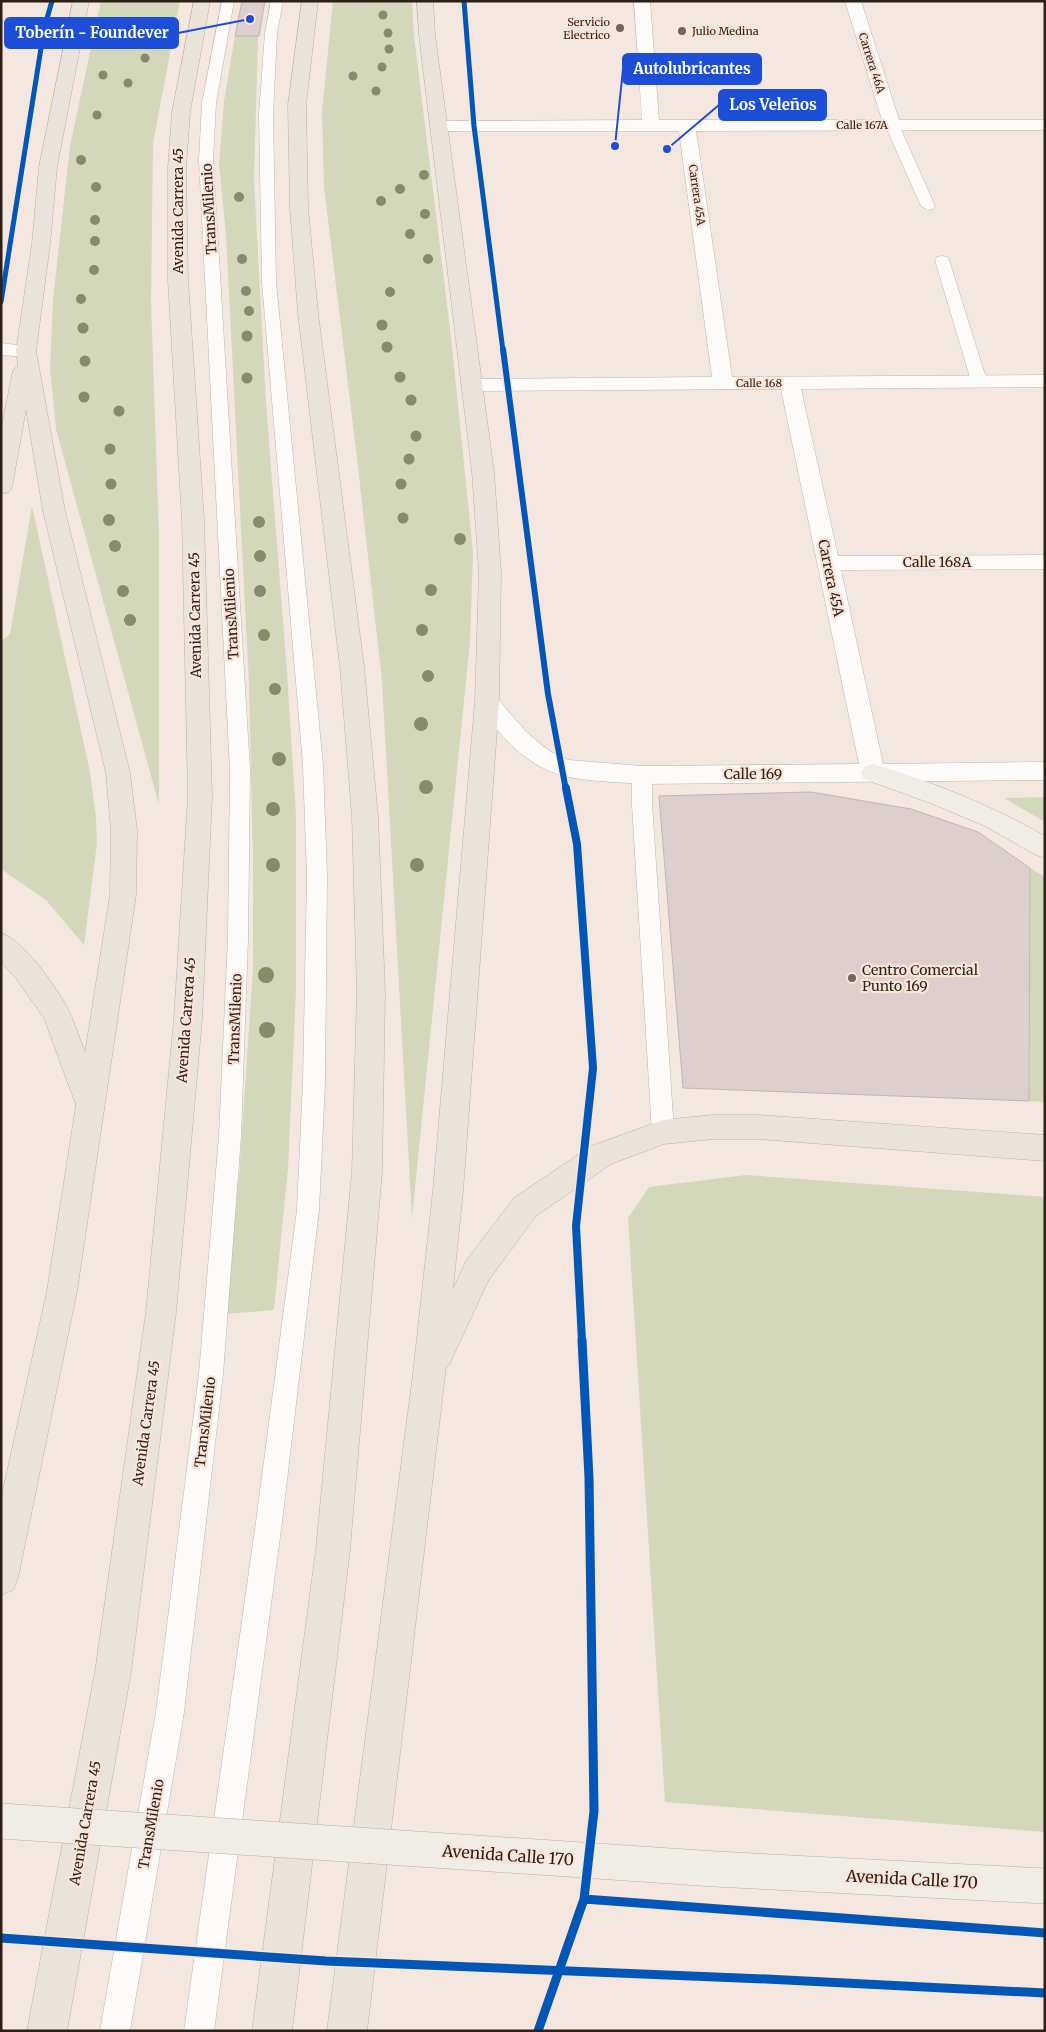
<svg xmlns="http://www.w3.org/2000/svg" width="1046" height="2032" font-family="Merriweather,serif">
<rect width="100%" height="100%" fill="#f3e7e0"/>
<path fill="#d2d8b9" d="M101 1H180L153 143 151 303 159 536V805L56 429 50 368 53 300 70 146Z
M333 1H412L414 36 451 337 473 552 470 641 412 1218 382 681 357 458 324 187 322 112Z
M235 36H258L254 179 266 403 287 672 296 816V991L288 1168 274 1310 225 1314 239 1177 253 969V861L249 684 226 235 219 164 224 101Z
M32 506 90 772 96 818 97 843 84 945 46 900 1 869V641L10 634Z
M1045 797V822L1004 798Z
M1030 868 1045 877V1102L1029 1101Z
M746 1175 1045 1197V1832L665 1802 628 1218 649 1187Z"/>
<path fill="#ddcfce" stroke="#c2b5b4" d="M242 1H265L259 36H235Z
M811 792 911 809 978 832 1030 868 1029 1101 683 1088 659 796Z"/>
<g fill="none" stroke-linecap="round" stroke-linejoin="round">
<defs>
<path id="lane" d="M222 1H234L216 103 213 160 250 770 248 938 241 1136 223 1374 184 1712 130 2031H100L156 1712 199 1374 219 1136 228 938 230 770 199 160 202 103Z
M271 1H283L277 33 273 114 276 282 323 765 327 876 325 1082 319 1210 282 1522 214 2031H184L256 1522 297 1210 303 1082 307 876 303 765 262 282 259 114 265 33Z
M892 121 899 125 935 206 933 209 928 210 921 206 885 125Z
M942 256 947 257 949 260 987 381 985 384H973L971 381 935 260 937 257Z
M642 768 649 770 652 775V804L674 1132 671 1139 663 1142 655 1139 652 1132 632 804V775L635 770Z"/>
<path id="street" d="M634 1H650L659 120H882L845 1H861L899 120H1045V130L696 131 732 377 1045 375V387L801 389 838 556 1045 555V569L841 570 883 764 1045 762V780L642 784C579 779 544 784 499 732 491 723 481 713 475 702L479 696 487 694 495 696C516 720 538 750 569 760L642 766 859 764 781 389 472 391 465 389 462 385 465 381 472 379 712 377 679 131H439L433 130 430 126 433 122 439 121 642 120Z
M1 343 33 347 36 351 33 355 26 357 1 355Z"/>
<path id="primary" d="M873 764C933 782 990 805 1045 836V858L1036 855 985 826 930 803 864 779 861 773 864 767Z"/>
<path id="highway" d="M73 1H89L57 167 50 244 36 351 65 511 130 773 137 830 136 895 77 1291 18 1578 13 1590 1 1595V1499L47 1291 76 1105 44 1018 15 977 1 962V933C25 941 53 984 66 1005 74 1020 79 1037 85 1053L110 895 111 830 106 773 43 511 26 409 12 487 9 492 1 494V430L13 370 18 365 16 351 32 244 39 167Z
M194 1H210L190 112 186 168 188 280 204 520 212 796 202 1019 176 1312 131 1672 67 2031H27L95 1672 146 1312 174 1019 188 796 182 520 168 280V168L172 112Z
M302 1H318L306 105 308 208 318 313 364 667 378 816 385 992 382 1172 350 1549 292 2031H252L316 1549 352 1172 357 992 352 816 340 667 298 313 290 208 288 105Z
M417 1H433L435 35 494 472 501 572 499 702 463 1191 453 1289 466 1261 514 1198 591 1146 663 1120 713 1115H758L1045 1135V1161L758 1139H713L664 1144 611 1164 536 1216 488 1281 449 1365 446 1367 367 2031H327L413 1374 433 1191 475 702 479 572 472 472 419 35Z"/>
</defs>
<use href="#lane" stroke="#bfb4ac" stroke-width="1"/>
<use href="#street" stroke="#bfb4ac" stroke-width="1"/>
<use href="#primary" stroke="#baafa3" stroke-width="1"/>
<use href="#highway" stroke="#baafa3" stroke-width="1"/>
<use href="#lane" fill="#fdfbfa" fill-rule="evenodd"/>
<use href="#street" fill="#fdfbfa" fill-rule="evenodd"/>
<use href="#primary" fill="#f0ece6" fill-rule="evenodd"/>
<use href="#highway" fill="#e9e3d9" fill-rule="evenodd"/>
<defs>
<path id="primary-bridge" d="M1 1821 715 1869 1045 1886"/>
</defs>
<use href="#primary-bridge" stroke="#baafa3" stroke-width="36" stroke-linecap="butt"/>
<path stroke="#cdc9c6" stroke-width="4" stroke-dasharray="5 5" stroke-linecap="butt" d="M1 1938 326 1961 766 1979 1045 1993"/>
<use href="#primary-bridge" stroke="#f0ece6" stroke-width="35"/>
<defs>
<path id="cycleway-far3" d="M464 1 474 126 503 351
M1 302 44 29 52 1"/>
<path id="cycleway-far2" d="M503 349 548 694 566 790"/>
<path id="cycleway-far1" d="M566 788 577 844 593 1068 576 1226 582 1341"/>
<path id="cycleway" d="M584 1899 1045 1933
M1 1938 326 1961 766 1979 1045 1993
M538 2031 584 1899 594 1811 589 1478 582 1340"/>
</defs>
<use href="#cycleway-far3" stroke="#fbe5d8" stroke-width="7"/>
<use href="#cycleway-far2" stroke="#fbe5d8" stroke-width="9"/>
<use href="#cycleway-far1" stroke="#fbe5d8" stroke-width="11"/>
<use href="#cycleway" stroke="#fbe5d8" stroke-width="12"/>
<use href="#cycleway-far3" stroke="#0057b8" stroke-width="5"/>
<use href="#cycleway-far2" stroke="#0057b8" stroke-width="6"/>
<use href="#cycleway-far1" stroke="#0057b8" stroke-width="8"/>
<use href="#cycleway" stroke="#0057b8" stroke-width="9"/>
</g>
<g fill="#878b68">
<circle cx="383" cy="15" r="4.5"/>
<circle cx="388" cy="33" r="4.5"/>
<circle cx="389" cy="49" r="4.5"/>
<circle cx="145" cy="58" r="4.5"/>
<circle cx="382" cy="67" r="4.5"/>
<circle cx="103" cy="75" r="4.5"/>
<circle cx="353" cy="76" r="4.5"/>
<circle cx="128" cy="83" r="4.5"/>
<circle cx="376" cy="91" r="4.5"/>
<circle cx="97" cy="115" r="4.5"/>
<circle cx="81" cy="160" r="5"/>
<circle cx="424" cy="175" r="5"/>
<circle cx="96" cy="187" r="5"/>
<circle cx="400" cy="189" r="5"/>
<circle cx="239" cy="197" r="5"/>
<circle cx="381" cy="201" r="5"/>
<circle cx="425" cy="214" r="5"/>
<circle cx="95" cy="220" r="5"/>
<circle cx="410" cy="234" r="5"/>
<circle cx="95" cy="241" r="5"/>
<circle cx="242" cy="259" r="5"/>
<circle cx="428" cy="259" r="5"/>
<circle cx="94" cy="270" r="5"/>
<circle cx="246" cy="291" r="5"/>
<circle cx="390" cy="292" r="5"/>
<circle cx="81" cy="299" r="5"/>
<circle cx="249" cy="311" r="5"/>
<circle cx="382" cy="325" r="5.5"/>
<circle cx="83" cy="328" r="5.5"/>
<circle cx="247" cy="336" r="5.5"/>
<circle cx="387" cy="347" r="5.5"/>
<circle cx="85" cy="361" r="5.5"/>
<circle cx="400" cy="377" r="5.5"/>
<circle cx="247" cy="378" r="5.5"/>
<circle cx="84" cy="397" r="5.5"/>
<circle cx="411" cy="400" r="5.5"/>
<circle cx="119" cy="411" r="5.5"/>
<circle cx="416" cy="436" r="5.5"/>
<circle cx="110" cy="449" r="5.5"/>
<circle cx="409" cy="459" r="5.5"/>
<circle cx="111" cy="484" r="5.5"/>
<circle cx="401" cy="484" r="5.5"/>
<circle cx="403" cy="518" r="5.5"/>
<circle cx="109" cy="520" r="6"/>
<circle cx="259" cy="522" r="6"/>
<circle cx="460" cy="539" r="6"/>
<circle cx="115" cy="546" r="6"/>
<circle cx="260" cy="556" r="6"/>
<circle cx="431" cy="590" r="6"/>
<circle cx="123" cy="591" r="6"/>
<circle cx="260" cy="591" r="6"/>
<circle cx="130" cy="620" r="6"/>
<circle cx="422" cy="630" r="6"/>
<circle cx="264" cy="635" r="6"/>
<circle cx="428" cy="676" r="6"/>
<circle cx="275" cy="689" r="6"/>
<circle cx="421" cy="724" r="7"/>
<circle cx="279" cy="759" r="7"/>
<circle cx="426" cy="787" r="7"/>
<circle cx="273" cy="809" r="7"/>
<circle cx="273" cy="865" r="7"/>
<circle cx="417" cy="865" r="7"/>
<circle cx="266" cy="975" r="8"/>
<circle cx="267" cy="1030" r="8"/>
</g>
<g fill="#72655d" stroke="#fbe5d8" stroke-width="2">
<circle cx="620" cy="28" r="5"/>
<circle cx="682" cy="31" r="5"/>
<circle cx="852" cy="978" r="5"/>
</g>
<g text-anchor="middle" dominant-baseline="central" stroke-width="4.5" stroke-linejoin="round" paint-order="stroke">
<g font-size="11" fill="#2c1f17" stroke="#fbe5d8" text-anchor="end">
<text x="610" y="22">Servicio<tspan x="610" dy="13">Electrico</tspan></text>
<text x="692" y="31" text-anchor="start">Julio Medina</text>
</g>
<g font-size="11" fill="#2c1f17" stroke="#fbe5d8">
<text transform="translate(872 63) rotate(72)">Carrera 46A</text>
<text x="862" y="125">Calle 167A</text>
<text transform="translate(697 195) rotate(82)">Carrera 45A</text>
<text x="759" y="383">Calle 168</text>
</g>
<g font-size="14" fill="#2c1f17" stroke="#fbe5d8">
<text transform="translate(209 209) rotate(-93)">TransMilenio</text>
<text transform="translate(178 211) rotate(-90)">Avenida Carrera 45</text>
<text x="937" y="562">Calle 168A</text>
<text transform="translate(831 578) rotate(78)">Carrera 45A</text>
<text transform="translate(231 614) rotate(-93)">TransMilenio</text>
<text transform="translate(195 615) rotate(-91)">Avenida Carrera 45</text>
<text x="753" y="774">Calle 169</text>
<text transform="translate(235 1019) rotate(-88)">TransMilenio</text>
<text transform="translate(186 1020) rotate(-86)">Avenida Carrera 45</text>
<text transform="translate(205 1422) rotate(-83)">TransMilenio</text>
<text transform="translate(146 1423) rotate(-82)">Avenida Carrera 45</text>
<text transform="translate(85 1823) rotate(-80)">Avenida Carrera 45</text>
<text transform="translate(151 1824) rotate(-80)">TransMilenio</text>
</g>
<g font-size="14" fill="#2c1f17" stroke="#fbe5d8" text-anchor="start">
<text x="862" y="970">Centro Comercial<tspan x="862" dy="16">Punto 169</tspan></text>
</g>
<g font-size="16" fill="#2c1f17" stroke="#fbe5d8">
<text transform="translate(508 1855) rotate(4)">Avenida Calle 170</text>
<text transform="translate(912 1879) rotate(3)">Avenida Calle 170</text>
</g>
</g>
<path fill="none" stroke="#1d4ed8" stroke-width="2" d="M250 19L178 33M615 146L623 69M667 149L719 105"/>
<g fill="#1d4ed8" stroke="#fbe5d8" stroke-width="2">
<circle cx="250" cy="19" r="5"/>
<circle cx="615" cy="146" r="5"/>
<circle cx="667" cy="149" r="5"/>
</g>
<g fill="#1d4ed8" stroke="#1d4ed8" stroke-width="2">
<rect x="5" y="18" width="173" height="30" rx="5"/>
<rect x="623" y="54" width="138" height="30" rx="5"/>
<rect x="719" y="90" width="107" height="30" rx="5"/>
</g>
<g font-size="15" text-anchor="middle" font-weight="bold" fill="#fff">
<text x="92" y="38">Toberín - Foundever</text>
<text x="692" y="74">Autolubricantes</text>
<text x="773" y="110">Los Veleños</text>
</g>
<rect width="1046" height="2032" fill="none" stroke="#2c1f17" stroke-width="5"/>
</svg>
